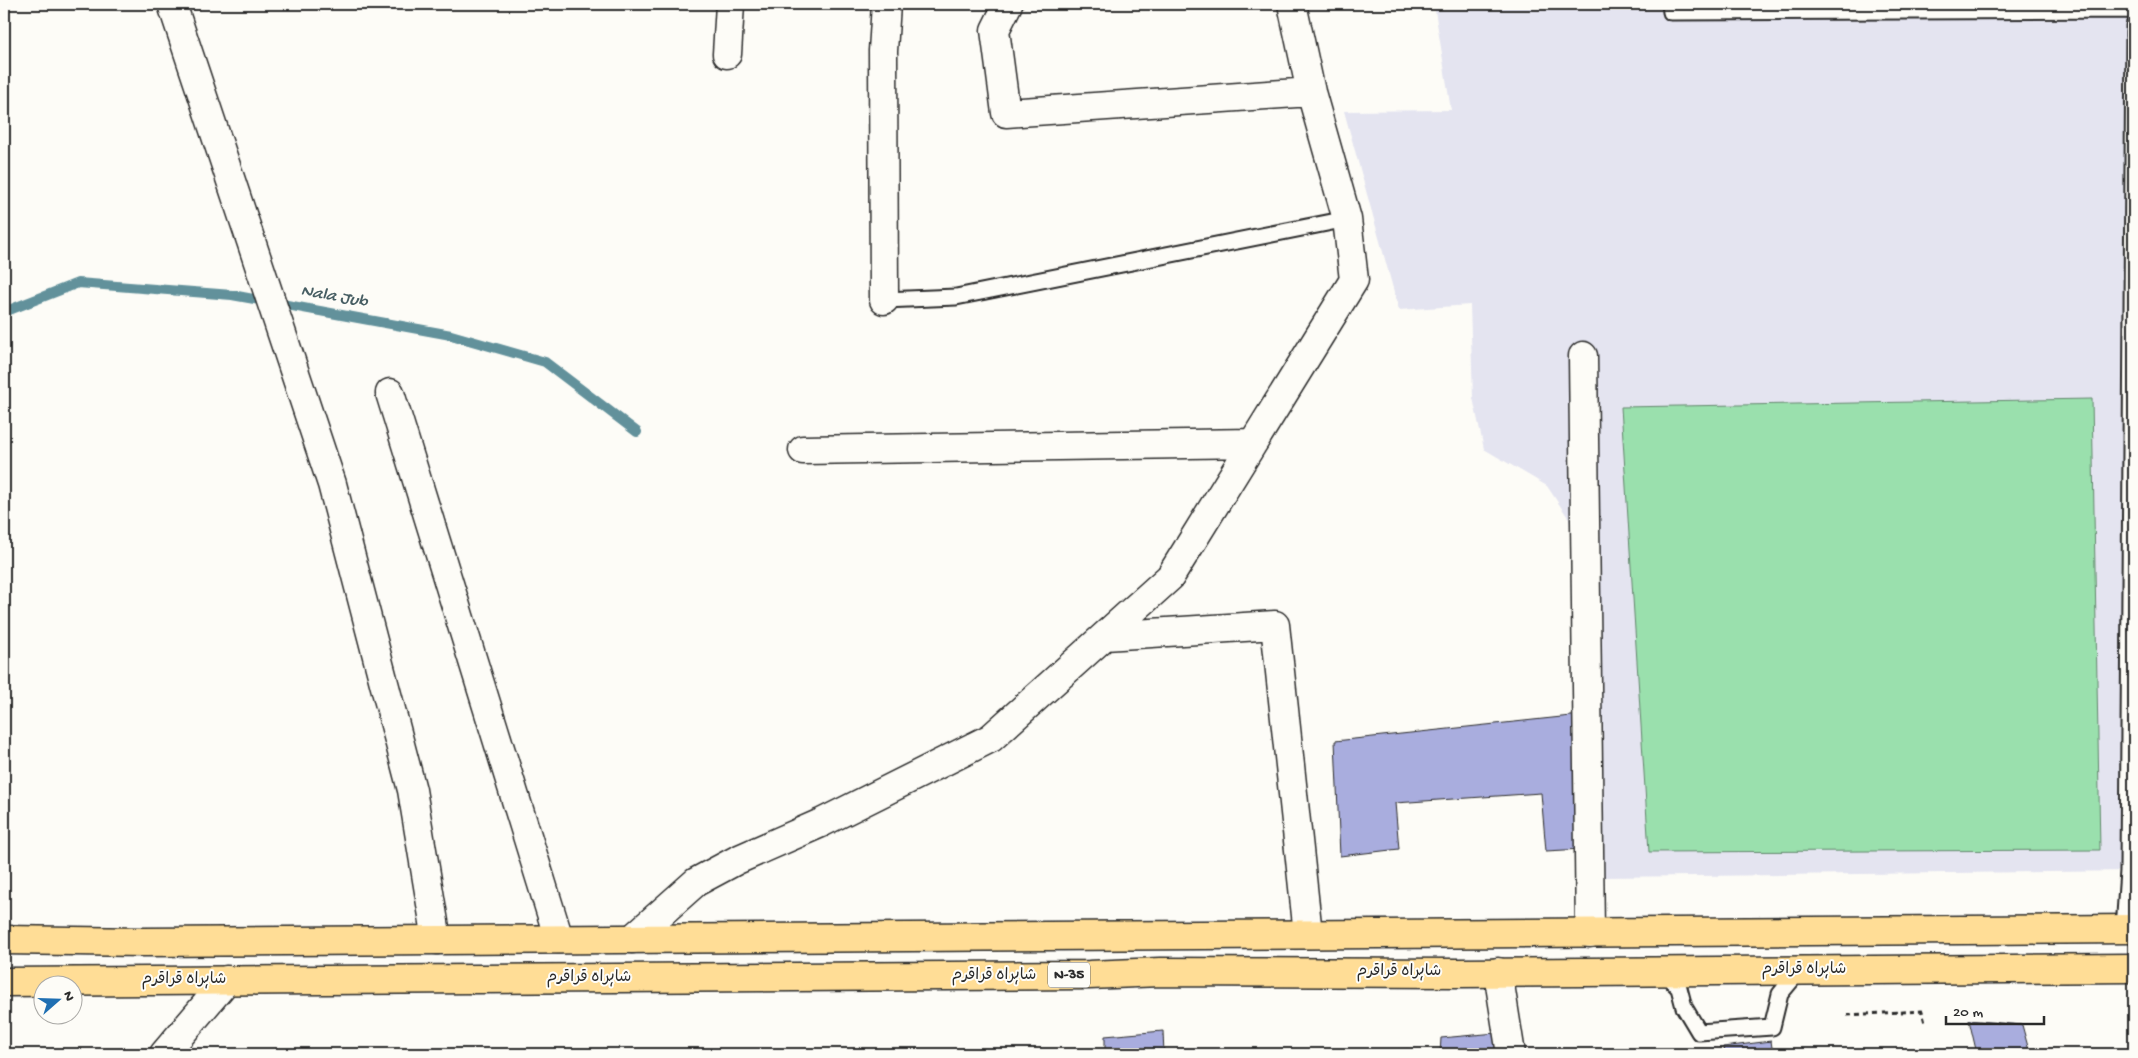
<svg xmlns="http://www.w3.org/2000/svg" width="2138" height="1058" font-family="'Gochi Hand','Playpen Sans Arabic',sans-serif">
<rect width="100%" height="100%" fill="#fdfcf7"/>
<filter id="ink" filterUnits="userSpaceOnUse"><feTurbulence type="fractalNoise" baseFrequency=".02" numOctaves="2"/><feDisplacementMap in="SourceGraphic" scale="10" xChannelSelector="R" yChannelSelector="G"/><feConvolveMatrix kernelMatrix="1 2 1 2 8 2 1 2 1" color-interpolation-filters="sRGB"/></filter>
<g filter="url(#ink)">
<path fill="#e4e4f0" d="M1434 4H2134V871L1603 877 1590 714 1569 519 1547 486 1484 449 1473 398 1470 305 1399 310 1344 111 1451 110Z"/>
<path fill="#9ae0ad" stroke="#62866c" d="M2092 399 2100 850 1649 852 1621 407Z"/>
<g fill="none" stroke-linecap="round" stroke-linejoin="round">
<path stroke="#62919b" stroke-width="10" d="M4 312 78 283 232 295 451 335 545 362 637 432"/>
</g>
<path fill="#a9adde" stroke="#2b2b2b" d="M1590 714 1601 848 1546 851 1541 793 1395 803 1399 849 1340 856 1335 741Z
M1969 1020 2022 1025 2030 1054H1977Z
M1163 1031 1164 1054H1105V1036Z
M1496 1033 1499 1054H1440L1441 1038Z
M1771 1041 1773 1054H1724L1723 1047Z
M1409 1049V1054H1296Z"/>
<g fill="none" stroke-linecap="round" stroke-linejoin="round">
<defs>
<path id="service" d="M1670 4 1671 12 2134 10
M884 300 956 297 1347 219
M2124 929 2128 871 2134 25
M1662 971 1679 988 1684 1007 1699 1032 1772 1027 1780 994 1800 970"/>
<path id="minor" d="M172 4 332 484 412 790 437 940
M1008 4 995 30 1006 113 1311 92
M727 54 730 4
M884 300 883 51 886 4
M1583 356 1590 933
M390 393 559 939
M803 450 1253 443
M1105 636 1275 625 1308 934
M632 939 696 882 737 860 821 823 991 738 1170 577 1354 280 1347 219 1311 92 1292 4
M1498 972 1511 1054
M164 1054 227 980"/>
<path id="trunk" d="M4 940 143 942 2134 929
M4 982 1089 975 1160 972 1459 973 2134 968"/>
</defs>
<use href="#service" stroke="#2b2b2b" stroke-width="19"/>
<use href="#minor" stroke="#2b2b2b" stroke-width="31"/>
<use href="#trunk" stroke="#2b2b2b" stroke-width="31"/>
<path stroke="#2b2b2b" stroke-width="3" stroke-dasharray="5 4" stroke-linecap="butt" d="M1847 1015 1922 1011 1925 1023"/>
<use href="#service" stroke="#fdfcf7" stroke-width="15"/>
<use href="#minor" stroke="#fdfcf7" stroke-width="28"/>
<use href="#trunk" stroke="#ffdd96" stroke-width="28"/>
</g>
</g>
<g text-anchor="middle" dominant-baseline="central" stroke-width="4" stroke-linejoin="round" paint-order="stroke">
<rect fill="#fdfcf7" stroke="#6a6a68" stroke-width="1" x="1048" y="962.5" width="42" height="25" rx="4"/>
<g font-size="15" font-weight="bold" fill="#2b2b2b">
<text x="1069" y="975">N-35</text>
</g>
<g font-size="16" fill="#2b2b2b" stroke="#fdfcf7">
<text x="1804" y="970">شاہراہ قراقرم</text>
<text x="1399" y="972">شاہراہ قراقرم</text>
<text x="994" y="976">شاہراہ قراقرم</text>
<text x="589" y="978">شاہراہ قراقرم</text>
<text x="184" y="980">شاہراہ قراقرم</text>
</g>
<g font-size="18" font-style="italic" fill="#475e63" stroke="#fdfcf7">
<text transform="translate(334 297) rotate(10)">Nala Jub</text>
</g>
</g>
<rect width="2138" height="1058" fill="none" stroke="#fdfcf7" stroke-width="20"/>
<rect x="10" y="10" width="2118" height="1038" fill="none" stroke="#2b2b2b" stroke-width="2" filter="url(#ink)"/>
<g transform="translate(58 1000) rotate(70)"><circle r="24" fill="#fdfcf7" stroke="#a9a8a5"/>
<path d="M0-4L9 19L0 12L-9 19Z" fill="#1f6fb2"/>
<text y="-8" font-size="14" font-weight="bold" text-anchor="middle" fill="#2b2b2b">N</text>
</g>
<path d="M1946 1016v8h98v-8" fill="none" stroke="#2b2b2b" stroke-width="2.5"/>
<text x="1953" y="1016" font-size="15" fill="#2b2b2b" stroke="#fdfcf7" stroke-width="4" paint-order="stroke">20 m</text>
</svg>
